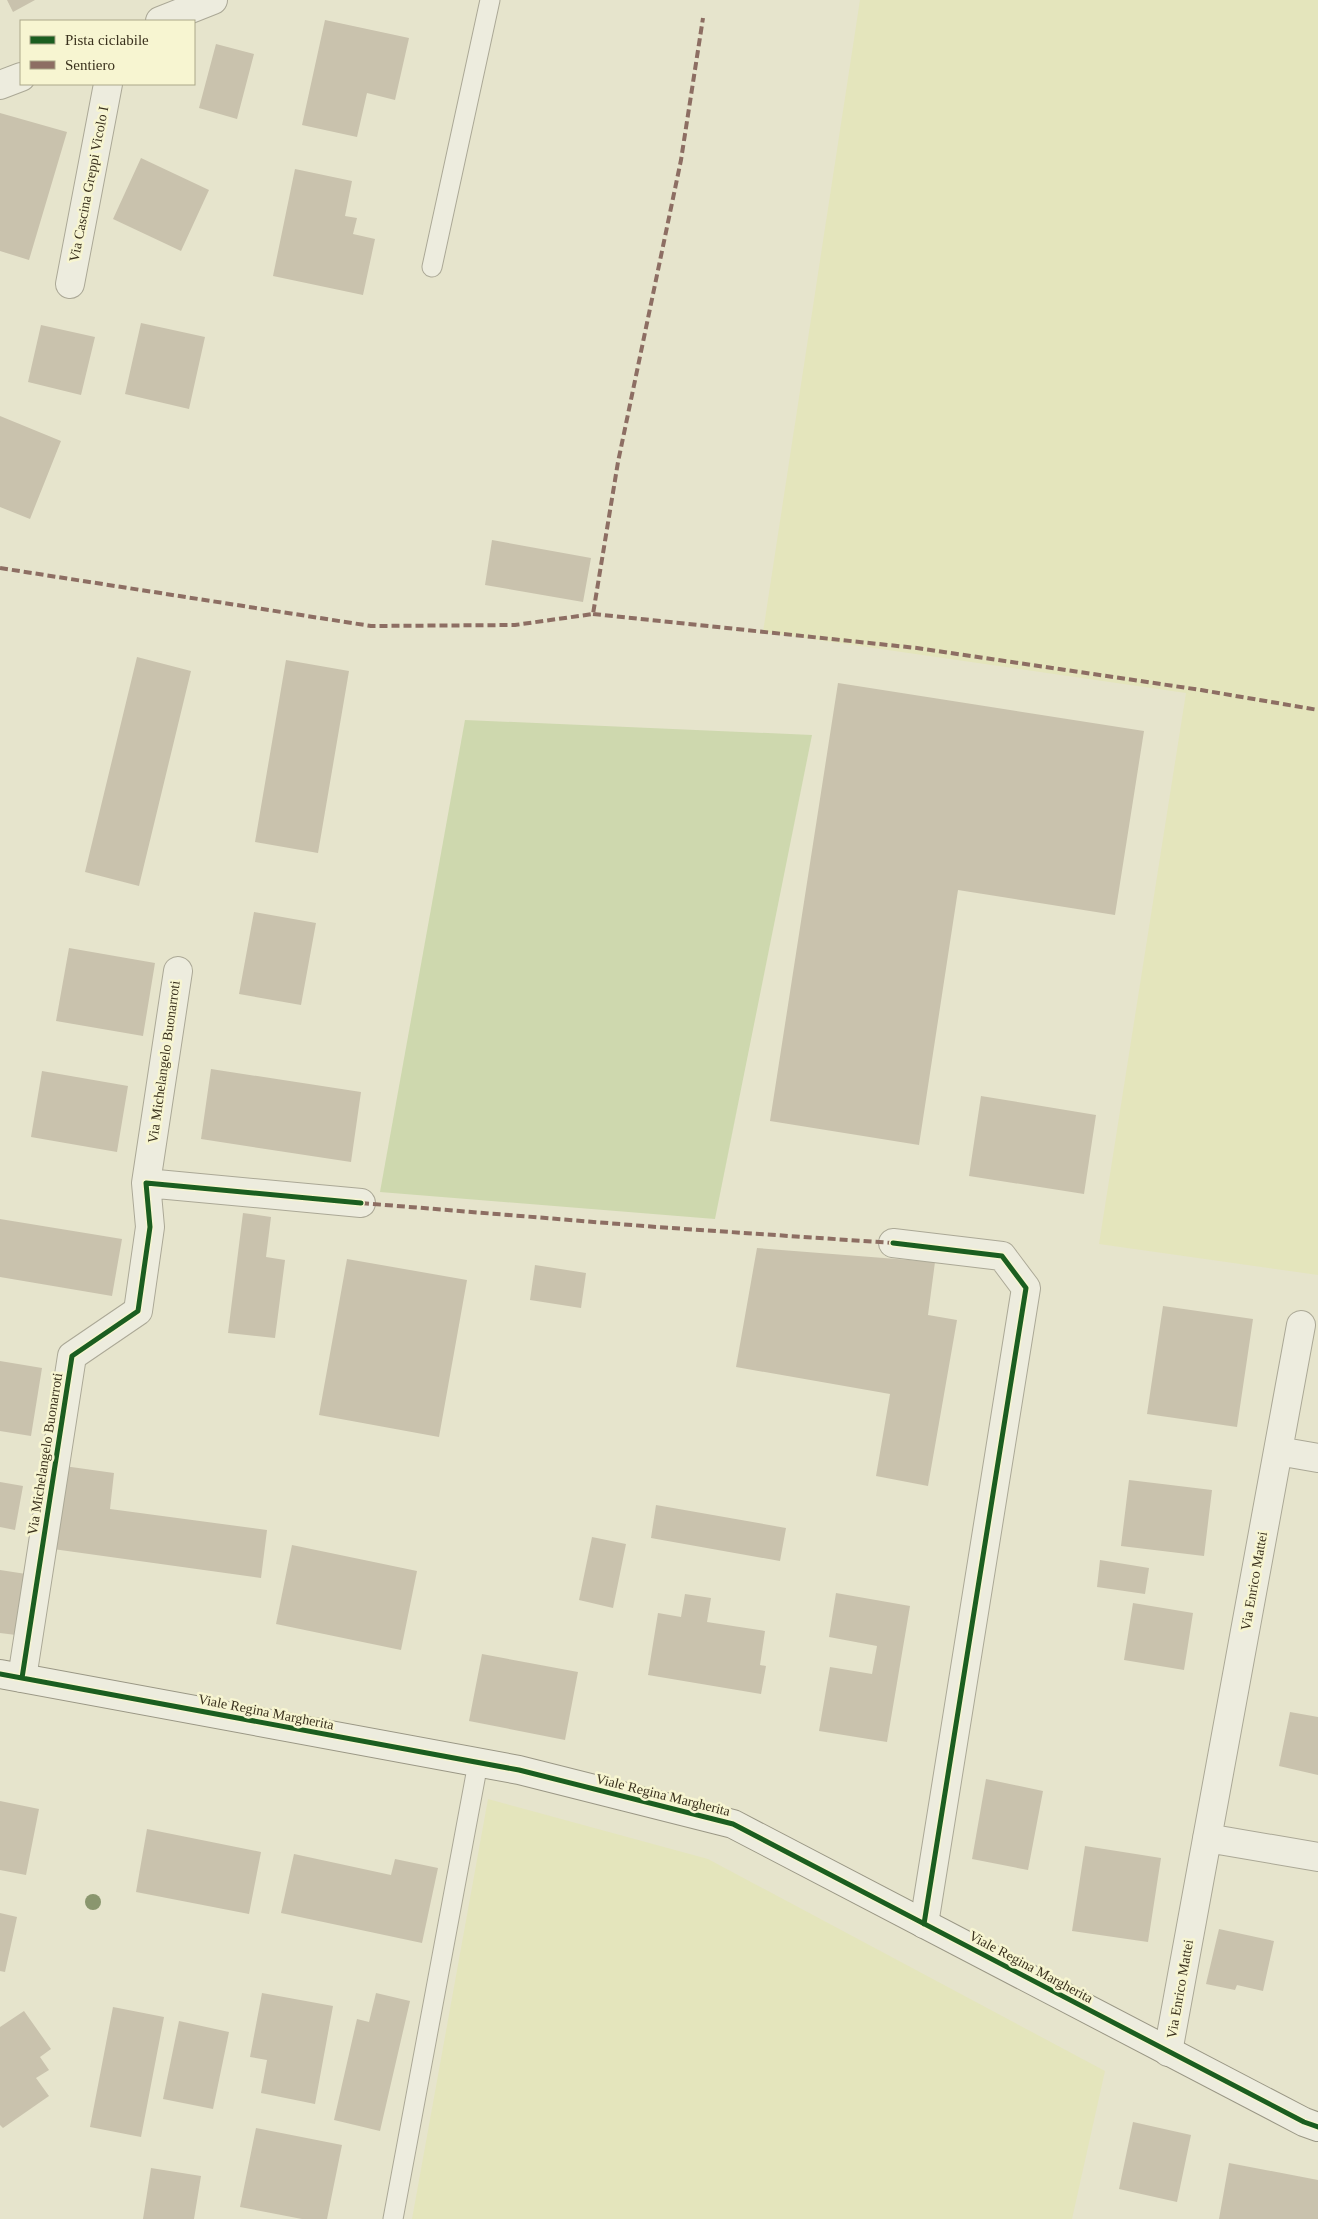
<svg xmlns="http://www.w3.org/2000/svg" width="1318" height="2219" font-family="'Times New Roman',serif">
<rect width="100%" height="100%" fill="#e6e4cc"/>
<path fill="#e4e5bc" d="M860 0H1318V1275L1099 1244 1186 693 763 632Z
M488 1799 708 1859 1105 2071 1072 2219H412Z"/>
<path fill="#ced8ae" d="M465 720 812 735 715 1219 380 1192Z"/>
<path fill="#c9c2ad" d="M7 0H35L13 12Z
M325 20 409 38 395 100 367 93 357 137 302 125Z
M216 44 254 54 237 119 199 108Z
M0 113 67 132 29 260 0 251Z
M141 158 209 190 181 251 113 219Z
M295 169 352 181 345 216 357 218 353 234 375 239 363 295 273 276Z
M141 323 205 337 189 409 125 394Z
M41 325 95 337 81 395 28 382Z
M0 416 61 441 30 519 0 507Z
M492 540 591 558 583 602 485 585Z
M137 657 191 671 139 886 85 872Z
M286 660 349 671 318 853 255 842Z
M838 683 1144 731 1115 915 958 890 919 1145 770 1121Z
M254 912 316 923 301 1005 239 994Z
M69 948 155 963 143 1036 56 1021Z
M211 1069 361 1092 351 1162 201 1139Z
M42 1071 128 1086 117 1152 31 1137Z
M981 1096 1096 1115 1084 1194 969 1176Z
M243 1213 271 1217 266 1257 285 1260 275 1338 228 1333Z
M0 1219 122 1239 112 1296 0 1277Z
M757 1248 935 1262 928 1315 957 1320 928 1486 876 1476 890 1394 736 1367Z
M347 1259 467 1280 439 1437 319 1415Z
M535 1265 586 1273 581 1308 530 1300Z
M1163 1306 1253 1319 1237 1427 1147 1414Z
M0 1361 42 1368 31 1436 0 1431Z
M64 1466 114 1473 110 1509 267 1530 261 1578 53 1549Z
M1129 1480 1212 1490 1204 1556 1121 1546Z
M0 1482 23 1486 15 1530 0 1527Z
M656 1505 786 1528 780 1561 651 1538Z
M592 1537 626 1544 613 1608 579 1600Z
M292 1545 417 1571 401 1650 276 1624Z
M1100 1560 1149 1568 1145 1594 1097 1587Z
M0 1570 26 1574 16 1635 0 1633Z
M836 1593 910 1606 887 1742 819 1731 830 1667 872 1674 877 1646 829 1637Z
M685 1594 711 1598 707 1622 765 1631 760 1665 766 1666 761 1694 648 1675 658 1613 681 1617Z
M1133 1603 1193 1613 1184 1670 1124 1660Z
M482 1654 578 1672 565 1740 469 1721Z
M1290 1712 1318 1717V1775L1279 1766Z
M986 1779 1043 1791 1028 1870 972 1859Z
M0 1801 39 1809 26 1875 0 1870Z
M147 1829 261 1852 249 1914 136 1892Z
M1085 1846 1161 1858 1148 1942 1072 1931Z
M294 1854 391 1875 395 1859 438 1868 422 1943 281 1913Z
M0 1913 17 1917 5 1972 0 1971Z
M1219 1929 1274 1941 1263 1991 1237 1985 1235 1990 1206 1984Z
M262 1993 333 2006 315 2104 261 2093 267 2060 250 2057Z
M376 1993 410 2001 380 2131 334 2120 357 2019 369 2022Z
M113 2007 164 2017 141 2137 90 2127Z
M24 2011 51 2049 40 2057 49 2070 36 2078 49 2096 3 2128 0 2125V2027Z
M179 2021 229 2032 213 2109 163 2099Z
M1133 2122 1191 2135 1177 2202 1119 2189Z
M256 2128 342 2145 327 2219H302L240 2207Z
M1229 2163 1318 2180V2219H1219Z
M151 2168 201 2176 194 2219H143Z"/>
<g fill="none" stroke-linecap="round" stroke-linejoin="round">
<defs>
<path id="lane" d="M432 267 490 0
M393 2219 478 1763"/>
<path id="street" d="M160 21 213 0
M0 85 21 77
M70 284 108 84
M146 1183 178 971
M893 1243 1002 1256 1026 1288 924 1924
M1278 1451 1318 1458
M22 1678 72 1356 138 1311 150 1227 146 1183 361 1203
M1207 1838 1318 1857
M1168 2052 1301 1325"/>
<path id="secondary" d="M0 1674 519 1770 733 1824 1304 2122 1318 2127"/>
</defs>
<use href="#lane" stroke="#aba896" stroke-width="21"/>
<use href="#street" stroke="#aba896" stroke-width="30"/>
<use href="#secondary" stroke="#9a9785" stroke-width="30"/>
<use href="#lane" stroke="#edecde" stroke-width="19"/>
<use href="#street" stroke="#edecde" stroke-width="28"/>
<use href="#secondary" stroke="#edecde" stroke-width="28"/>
<path stroke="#8d6e63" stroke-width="4" stroke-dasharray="8 4" stroke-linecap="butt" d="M0 568 371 626 515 625 593 614 618 462 681 160 703 18
M593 614 917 648 1201 690 1318 710
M361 1203 656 1227 893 1243"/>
<defs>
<path id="cycleway" d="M893 1243 1002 1256 1026 1288 924 1924
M0 1674 519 1770 733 1824 1304 2122 1318 2127
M22 1678 72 1356 138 1311 150 1227 146 1183 361 1203"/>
</defs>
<use href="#cycleway" stroke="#f7f5d1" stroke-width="8"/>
<use href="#cycleway" stroke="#1b5e20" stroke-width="5"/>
</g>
<circle fill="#8a966e" cx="93" cy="1902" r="8"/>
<g text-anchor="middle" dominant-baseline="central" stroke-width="5" stroke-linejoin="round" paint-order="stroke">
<g font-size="14" fill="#3a311d" stroke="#f7f5d1">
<text transform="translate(89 184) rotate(-79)">Via Cascina Greppi Vicolo I</text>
<text transform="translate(164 1062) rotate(-82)">Via Michelangelo Buonarroti</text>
<text transform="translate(45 1454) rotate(-81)">Via Michelangelo Buonarroti</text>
<text transform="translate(1254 1581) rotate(-80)">Via Enrico Mattei</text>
<text transform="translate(266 1712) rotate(11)">Viale Regina Margherita</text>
<text transform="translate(663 1795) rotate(14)">Viale Regina Margherita</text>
<text transform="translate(1031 1967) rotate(28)">Viale Regina Margherita</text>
<text transform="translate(1180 1989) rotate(-80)">Via Enrico Mattei</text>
</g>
</g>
<rect x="20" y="20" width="175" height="65" fill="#f7f5d1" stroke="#aba789"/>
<rect x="30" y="36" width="25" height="8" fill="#1b5e20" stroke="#aba789"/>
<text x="65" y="45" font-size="15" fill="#3a311d">Pista ciclabile</text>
<rect x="30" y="61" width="25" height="8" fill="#8d6e63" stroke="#aba789"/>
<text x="65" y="70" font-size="15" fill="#3a311d">Sentiero</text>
</svg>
